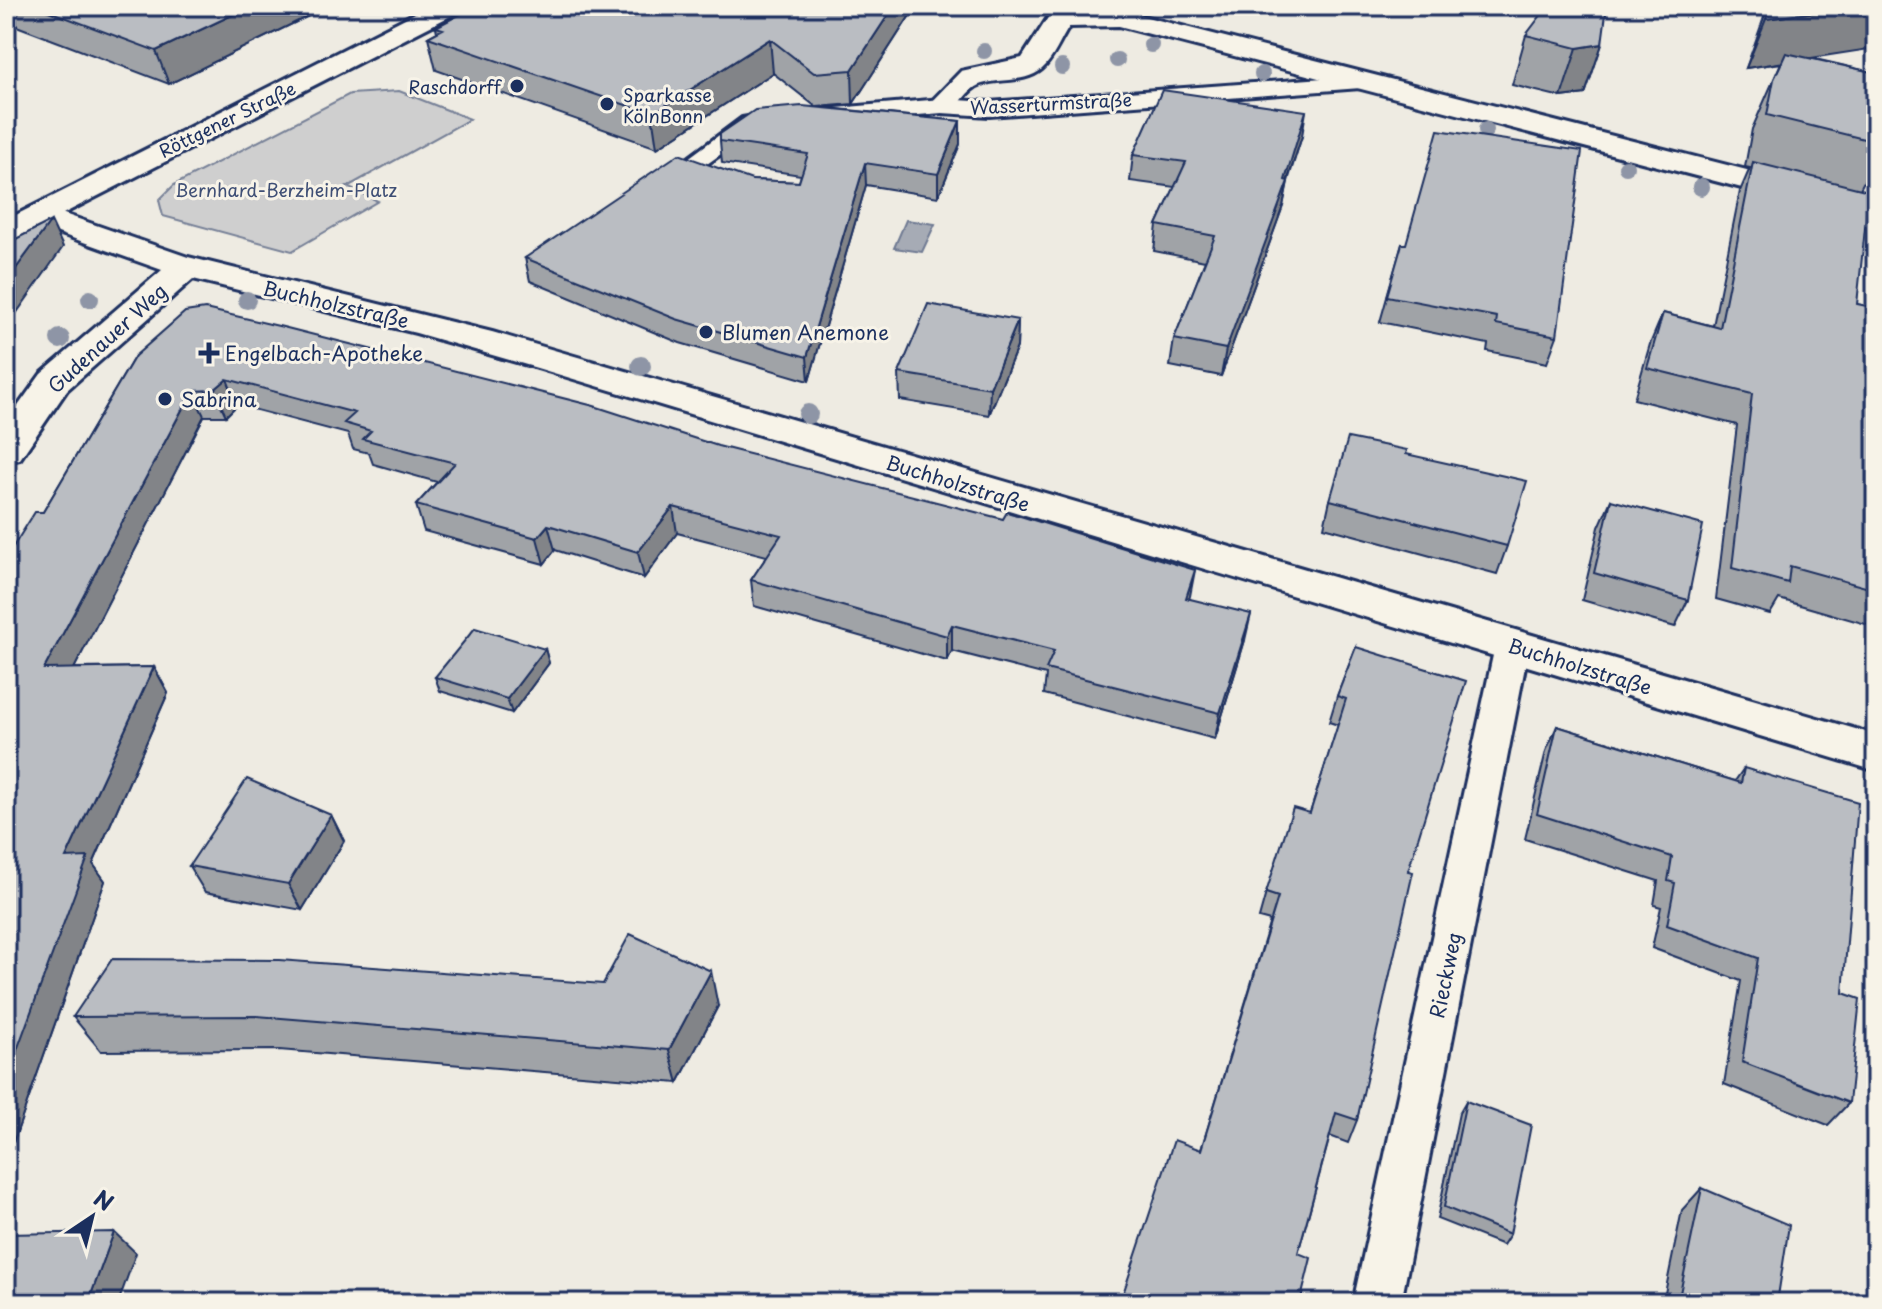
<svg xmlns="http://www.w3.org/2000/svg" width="1882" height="1309" font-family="'Playpen Sans',sans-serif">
<rect width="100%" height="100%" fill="#eeebe2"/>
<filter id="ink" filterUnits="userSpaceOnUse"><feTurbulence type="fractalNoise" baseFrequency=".0125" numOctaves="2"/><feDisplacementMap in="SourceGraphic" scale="16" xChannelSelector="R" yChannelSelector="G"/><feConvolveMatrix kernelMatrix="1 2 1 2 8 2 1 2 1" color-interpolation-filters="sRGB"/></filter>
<g filter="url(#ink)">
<path fill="#cfcfcf" stroke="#757f96" stroke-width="2" d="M399 91 470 119 347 187 378 201 292 251 163 216 159 200 174 185 350 94Z"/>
<path fill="#a6abb5" stroke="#6e7992" stroke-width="2" d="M906 220 935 224 922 252 894 248Z"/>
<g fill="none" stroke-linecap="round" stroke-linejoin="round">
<defs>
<path id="service" d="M1366 75 1377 82 1374 87 989 116 942 113 824 123 813 116 824 109 942 99 989 102Z
M759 115 770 122 767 127 756 129 707 164 699 166 687 159 742 118Z
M1512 634 1524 637 1529 646 1401 1303H1353L1495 646 1500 637Z"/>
<path id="minor" d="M1119 10 1876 203V223L1119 26 1069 27C1061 39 1053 60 1042 69 1026 83 1001 78 982 84 960 91 960 119 932 112L927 106 961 71 1022 58 1051 13Z
M41 206 188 257 492 332 1876 735V771L537 368 416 333 193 279 67 390 20 459 6 462V423L41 374 162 270 30 223 25 216 30 209Z"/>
<path id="tertiary" d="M429 6H462L458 12 6 243V220Z"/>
</defs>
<use href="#service" stroke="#1b2f5e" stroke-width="6"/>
<use href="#minor" stroke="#1b2f5e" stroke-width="6"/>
<use href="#tertiary" stroke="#1b2f5e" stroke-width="6"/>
<use href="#service" fill="#f7f3e8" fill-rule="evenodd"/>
<use href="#minor" fill="#f7f3e8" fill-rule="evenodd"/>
<use href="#tertiary" fill="#f7f3e8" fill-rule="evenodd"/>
</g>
<g fill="#8e95a6">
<circle cx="1151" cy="45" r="8"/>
<circle cx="984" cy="51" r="8"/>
<circle cx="1117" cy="60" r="8"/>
<circle cx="1062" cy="67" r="8"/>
<circle cx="1262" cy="74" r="8"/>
<circle cx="1486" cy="130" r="8"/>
<circle cx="1626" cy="167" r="8"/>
<circle cx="1701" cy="187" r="9"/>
<circle cx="90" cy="299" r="9"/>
<circle cx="247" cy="300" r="9"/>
<circle cx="60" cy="339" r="10"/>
<circle cx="641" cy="366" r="10"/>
<circle cx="808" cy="414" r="10"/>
</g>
<path fill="#a0a3a7" stroke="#1b2f5e" stroke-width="2" d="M6 6H329L169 84 6 22Z
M916 6 853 104 817 107 960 121V144L938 197 866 185 809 381 680 343 530 281 525 258 752 180 799 182 801 175 722 163 720 141 816 107 773 73 657 148 436 70 428 37 437 32 436 27Z
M1768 6H1876L1811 58 1876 73V173L1872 180 1865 179 1860 189 1857 304 1876 308V627L1779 599 1770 614 1716 599 1737 425 1634 399 1650 344 1663 313 1713 326 1740 191 1750 168 1745 167 1752 129 1781 63 1746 68Z
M1526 35 1602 44 1585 94 1561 97 1512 85Z
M1302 136 1288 181 1283 206 1221 376 1170 366 1174 339 1205 261 1154 251 1157 225 1175 187 1130 181 1133 155Z
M1402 244 1557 336 1547 363 1487 351 1488 344 1380 322Z
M1018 320 1017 347 989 415 900 400 899 373Z
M135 356 1190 599 1245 640 1215 739 1044 694 1046 675 952 651 947 661 754 606 751 580 767 556 677 533 644 578 555 550 544 564 424 531 416 505 437 482 373 464 369 453 353 449 348 434 237 405 226 416H204L74 668 154 667 168 693 93 864 105 881 6 1163 43 512Z
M1406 454 1507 546 1497 574 1324 527 1330 500Z
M1611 500 1688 600 1675 627 1582 600 1599 527Z
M1356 647 1408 871 1357 1120 1348 1143 1330 1136 1298 1253 1201 1150 1270 921 1259 918 1266 893 1310 813 1338 725 1329 722 1337 696Z
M545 649 549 663 512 713 440 691 435 677Z
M1557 726 1735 781 1744 768 1843 993 1849 1103 1828 1125 1724 1084 1741 981 1652 948 1661 907 1654 905 1658 881 1525 839 1546 751Z
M331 815 344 841 302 910 205 892 189 866Z
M603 984 718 1006 678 1083 279 1050 101 1051 73 1017Z
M1466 1101 1510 1234 1503 1245 1437 1219 1459 1113Z
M1702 1188 1777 1303H1663L1682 1210Z"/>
<path fill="#828488" stroke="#1b2f5e" stroke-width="2" d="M251 6H329L169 84 156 51Z
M894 6H916L853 104 852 70Z
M1857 6H1876V48L1746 68 1766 19Z
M770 39 773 73 657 148 652 114Z
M1602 44 1585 94 1561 97 1577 48Z
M1306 111 1302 136 1287 182 1288 181 1283 206 1221 376 1226 349Z
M960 121V144L938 197V174Z
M865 163 866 185 809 381 807 357Z
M51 221 63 247 6 328V282Z
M1018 320 1017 347 989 415 990 388Z
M227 379 237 405 226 416 214 390Z
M192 391 204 416 61 694 44 669Z
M673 507 677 533 644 578 638 552Z
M548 525 555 550 544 564 537 538Z
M1195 570 1190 596 1181 624 1186 598Z
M1251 614 1245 640 1215 739 1220 713Z
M952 625V651L947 661V636Z
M545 649 549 663 512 713 507 699Z
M154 667 168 693 93 864 105 881 6 1163V1080L66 858Z
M331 815 344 841 302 910 288 884Z
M711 971 718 1006 678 1083 669 1050Z
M114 1232 136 1253 118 1303H88Z"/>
<path fill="#babdc2" stroke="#1b2f5e" stroke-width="2" d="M35 6H251L156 51Z
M476 6H894L852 70 814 73 770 39 652 114 428 37 443 29 436 27Z
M1548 6H1607L1602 44 1577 48 1526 35Z
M1771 6H1857L1766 19Z
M1786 53 1876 73V142L1767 115 1774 79Z
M1162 90 1306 111 1285 180 1288 181 1226 349 1174 339 1215 236 1157 225 1186 162 1133 155Z
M802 106 960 121 938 174 865 163 807 357 676 319 525 258 679 154 752 180 799 182 808 154 720 141V134L755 110Z
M1438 130 1582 151 1557 336 1496 324 1497 317 1387 296 1402 244H1406Z
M1753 162 1869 191 1857 304 1876 308V590L1790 566 1788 583 1732 568 1752 394 1647 368 1663 313 1720 328Z
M51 221 6 282V244Z
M928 304 1018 320 990 388 899 373Z
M205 309 283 327 594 406 718 446 1003 519 1007 512 1195 570 1186 598 1251 614 1220 713 1046 669 1054 651 952 625 947 636 751 580 781 535 673 507 638 552 548 525 537 538 416 505 455 463 363 439 371 431 344 423 355 413 227 379 214 390 192 391 44 669 154 667 66 858 88 857 6 1080V558L35 512H43L135 356 185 312Z
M1348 438 1407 450 1406 454 1527 481 1507 546 1330 500Z
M1611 500 1703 525 1688 600 1594 573Z
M475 628 545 649 507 699 435 677Z
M1356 647 1466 681 1408 871 1413 872 1357 1120 1336 1113 1298 1253 1311 1258 1300 1303H1120L1174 1140 1201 1150 1278 897 1266 893 1293 808 1310 813 1346 699 1337 696Z
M1557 726 1741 783 1744 768 1858 802 1843 993 1860 999 1849 1103 1742 1062 1758 958 1667 925 1675 883 1668 881 1672 857 1537 814Z
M247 779 331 815 288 884 189 866Z
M630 934 711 971 669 1050 257 1016 73 1017 112 959 279 960 603 984Z
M1466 1101 1531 1125 1510 1234 1444 1207Z
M1702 1188 1789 1225 1777 1303H1689L1679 1298Z
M114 1232 88 1303H6V1234Z"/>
</g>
<g fill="#1b2f5e" stroke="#f7f3e8" stroke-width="3">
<circle cx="517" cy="86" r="8"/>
<circle cx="607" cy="104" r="8"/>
<circle cx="706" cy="332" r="8"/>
<path d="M205 341h8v8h8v8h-8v8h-8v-8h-8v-8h8z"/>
<circle cx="165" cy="399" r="8"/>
</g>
<g text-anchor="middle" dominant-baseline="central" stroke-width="6" stroke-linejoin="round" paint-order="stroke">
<g font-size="18" fill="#1b2f5e" stroke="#f7f3e8" text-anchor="end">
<text x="501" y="86">Raschdorff</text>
<text x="623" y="94" text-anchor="start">Sparkasse<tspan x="623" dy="21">KölnBonn</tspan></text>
</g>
<g font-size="18" fill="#1b2f5e" stroke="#f7f3e8">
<text transform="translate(1051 103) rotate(-3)">Wasserturmstraße</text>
<text transform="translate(227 119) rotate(-26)">Röttgener Straße</text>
</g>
<g font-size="18" fill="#3f4f75" stroke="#f7f3e8">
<text x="286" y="189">Bernhard-Berzheim-Platz</text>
</g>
<g font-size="20" fill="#1b2f5e" stroke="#f7f3e8">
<text transform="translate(336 304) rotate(13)">Buchholzstraße</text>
<text transform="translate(107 338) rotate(-42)">Gudenauer Weg</text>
<text transform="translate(958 483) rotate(17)">Buchholzstraße</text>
<text transform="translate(1580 666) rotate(17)">Buchholzstraße</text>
<text transform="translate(1445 975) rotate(-78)">Rieckweg</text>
</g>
<g font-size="20" fill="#1b2f5e" stroke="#f7f3e8" text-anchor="start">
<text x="722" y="332">Blumen Anemone</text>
<text x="225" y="353">Engelbach-Apotheke</text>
<text x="181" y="399">Sabrina</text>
</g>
</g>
<rect width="1882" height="1309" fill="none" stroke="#f7f3e8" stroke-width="32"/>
<rect x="16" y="16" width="1850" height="1277" fill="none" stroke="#1b2f5e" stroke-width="3" filter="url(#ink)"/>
<g transform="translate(92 1217) rotate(35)" stroke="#f7f3e8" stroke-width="6" paint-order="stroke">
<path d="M0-6L14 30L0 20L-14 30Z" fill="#1b2f5e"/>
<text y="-12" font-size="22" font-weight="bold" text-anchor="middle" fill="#1b2f5e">N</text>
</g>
</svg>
